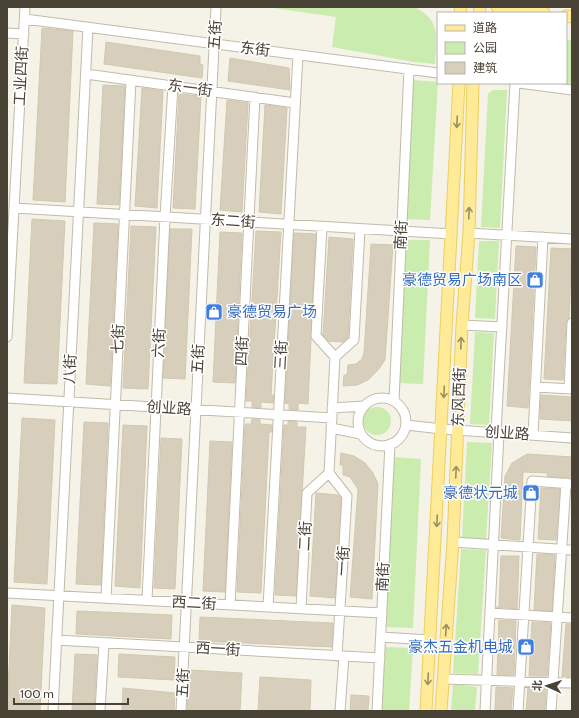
<svg xmlns="http://www.w3.org/2000/svg" width="579" height="718" font-family="Cabin,'Noto Sans SC',sans-serif">
<rect width="100%" height="100%" fill="#f5f2e8"/>
<path fill="#caecae" d="M267 7H414C442 20 436 38 435 64L414 62 332 47 336 17Z
M566 40H572V85L553 83H566Z
M413 80 438 82 430 220 406 219Z
M493 90H507L500 228 481 227 488 94Z
M405 240H430L423 384 398 383Z
M479 241H499L495 319 475 318Z
M475 332 494 333 489 425 470 424Z
M363 421a14 14 0 1 1 28 0a14 14 0 1 1-28 0Z
M467 442 492 443 486 539 462 538Z
M394 457 421 459 413 628 386 627Z
M461 549 486 550 478 674 453 673Z
M385 647 413 648 409 711H382Z
M453 684 477 687 475 711H451Z"/>
<path fill="#d7cfbc" stroke="#d3c8af" d="M42 28 73 31 65 202 33 200Z
M106 42 200 56V64L203 65 202 78 104 64Z
M230 58 289 68 290 90 228 81Z
M103 85 125 86 119 205 97 204Z
M142 88 163 91 157 208 135 206Z
M179 94 201 96 195 209 173 208Z
M227 100 248 103 242 212 220 210Z
M265 105 287 108 281 214 259 212Z
M32 219 65 221 57 384 24 383Z
M94 223 118 224 110 386 86 384Z
M131 226 156 227 148 389 123 388Z
M170 229H192L185 379 163 378Z
M256 231 281 232 271 395H274L273 403 261 402V408L252 407V401H246Z
M220 232 242 233 235 383 213 382Z
M294 233 316 234 308 404 298 403V410L289 409V404L285 403Z
M329 237 353 239 348 337 343 342 328 341 323 335Z
M371 244 393 245 385 360 378 370 368 380 357 385 343 386 344 375H347L348 365 356 364 362 359 364 353Z
M516 246 536 247 528 408 507 406Z
M551 248 572 249 569 318 566 323 563 380 544 379Z
M541 395 572 397V421L540 419Z
M22 418 55 420 47 584 14 582Z
M252 419 260 420V424L272 425V432H269L261 593 237 592 245 424H251Z
M288 421 297 422V427H306L296 596 275 595 284 425H288Z
M84 422 108 423 101 585 76 584Z
M123 425 147 426 140 588 115 586Z
M161 438 182 439 175 589 154 588Z
M210 441 232 442 225 592 203 591Z
M341 453 354 456 365 463 373 473 378 484 372 599 350 597 358 489 350 477 343 475V465H340Z
M527 454 572 457V478L547 476 548 473 523 472 520 540 501 538 505 476 512 463Z
M541 488 560 489 556 540 538 539Z
M316 493 338 495 341 498 335 598 310 596Z
M537 554 555 555 552 611 534 610Z
M501 556H519L517 609 496 607H499Z
M12 605 45 608 40 711H7Z
M77 611 172 615 171 639 76 634Z
M200 617 333 623 332 647 199 641Z
M499 620 516 621 514 675H497Z
M532 622 551 623 547 676H529Z
M566 624H572V677H562Z
M75 654 97 655 94 711H72Z
M119 654 175 657 174 680 118 677Z
M189 670 242 673 240 711H187Z
M260 677 311 680 310 711H258Z
M496 687 513 688 511 711H495Z
M123 688 175 693 174 711H122Z
M528 688H546L545 711H526Z
M351 695 369 696 368 711H350Z"/>
<g fill="none" stroke-linecap="round" stroke-linejoin="round">
<defs>
<path id="minor" d="M25 19 438 73
M7 33 24 34
M86 74 295 103
M519 83 572 90
M14 208 452 234
M322 227 316 336 335 357
M469 233 572 239
M462 325 502 327
M7 337 25 7
M335 357 354 340 360 229
M535 387 572 389
M569 389 572 323
M7 398 332 418
M358 422a24 24 0 1 1 48 0a24 24 0 1 1-48 0Z
M394 401 409 69
M332 408 364 406
M406 425 442 429 572 438
M331 428 361 434
M496 432 515 83
M533 435 543 237
M329 473 347 496 337 656
M329 473 335 357
M453 542 572 550
M7 593 382 613
M106 598 131 80
M147 600 165 217 173 86
M230 605 255 97
M268 607 298 55
M301 608 307 493 329 473
M490 613 572 618
M381 637 430 640
M56 640 380 658
M443 679 572 683
M53 711 88 27
M100 711 104 643
M181 711 216 7
M340 711 344 656
M377 711 390 444
M485 711 499 433
M518 711 532 481 572 484
M551 711 566 483"/>
<path id="major" d="M497 7 544 13
M460 13 461 7
M479 13 480 7
M566 16 572 17
M426 711 459 83
M441 711 453 542 462 325 469 233 473 83"/>
</defs>
<use href="#minor" stroke="#c1bba9" stroke-width="11"/>
<use href="#major" stroke="#ecce5e" stroke-width="13"/>
<use href="#minor" stroke="#fff" stroke-width="9"/>
<use href="#major" stroke="#ffea97" stroke-width="11"/>
</g>
<defs><path id="oneway-shaft" d="M-6 0H5M1.5-3L5.5 0L1.5 3" fill="none" stroke-width="1.6" stroke-linecap="round" stroke-linejoin="round"/></defs>
<g stroke="#9b8e62">
<use href="#oneway-shaft" transform="translate(457 122) rotate(93)"/>
<use href="#oneway-shaft" transform="translate(469 213) rotate(-88)"/>
<use href="#oneway-shaft" transform="translate(461 343) rotate(-88)"/>
<use href="#oneway-shaft" transform="translate(444 392) rotate(93)"/>
<use href="#oneway-shaft" transform="translate(456 472) rotate(-87)"/>
<use href="#oneway-shaft" transform="translate(437 521) rotate(93)"/>
<use href="#oneway-shaft" transform="translate(446 630) rotate(-86)"/>
<use href="#oneway-shaft" transform="translate(428 679) rotate(93)"/>
</g>
<defs>
<symbol id="shop-square" viewBox="-11 -11 22 22"><rect x="-9" y="-9" width="18" height="18" rx="4" fill="#3f7fe0" stroke="#fff"/><path d="M-5-2.5h2.3a2.7 3.5 0 0 1 5.4 0H5L5.5 6h-11ZM-1.5-2.5h3a1.5 2.3 0 0 0-3 0Z" fill="#fff"/></symbol>
</defs>
<g fill-rule="evenodd">
<use href="#shop-square" x="525" y="270" width="20" height="20"/>
<use href="#shop-square" x="204" y="302" width="20" height="20"/>
<use href="#shop-square" x="521" y="483" width="20" height="20"/>
<use href="#shop-square" x="516" y="637" width="20" height="20"/>
</g>
<g text-anchor="middle" dominant-baseline="central" stroke-width="3" stroke-linejoin="round" paint-order="stroke">
<g font-size="15" fill="#494336" stroke="#fff">
<text transform="translate(215 35) rotate(-86)">五街</text>
<text transform="translate(255 49) rotate(7)">东街</text>
<text transform="translate(21 76) rotate(-87)">工业四街</text>
<text transform="translate(190 88) rotate(8)">东一街</text>
<text transform="translate(233 221) rotate(4)">东二街</text>
<text transform="translate(401 235) rotate(-87)">南街</text>
<text transform="translate(118 339) rotate(-87)">七街</text>
<text transform="translate(159 343) rotate(-87)">六街</text>
<text transform="translate(242 351) rotate(-87)">四街</text>
<text transform="translate(281 355) rotate(-87)">三街</text>
<text transform="translate(198 359) rotate(-87)">五街</text>
<text transform="translate(70 369) rotate(-87)">八街</text>
<text transform="translate(459 397) rotate(-88)">东风西街</text>
<text transform="translate(169 408) rotate(4)">创业路</text>
<text transform="translate(507 433) rotate(4)">创业路</text>
<text transform="translate(305 536) rotate(-87)">二街</text>
<text transform="translate(343 561) rotate(-86)">一街</text>
<text transform="translate(383 577) rotate(-87)">南街</text>
<text transform="translate(194 603) rotate(3)">西二街</text>
<text transform="translate(218 649) rotate(3)">西一街</text>
<text transform="translate(183 683) rotate(-87)">五街</text>
</g>
<g font-size="15" fill="#366cbe" stroke="#fff" text-anchor="end">
<text x="522" y="280">豪德贸易广场南区</text>
<text x="227" y="312" text-anchor="start">豪德贸易广场</text>
<text x="518" y="493">豪德状元城</text>
<text x="513" y="647">豪杰五金机电城</text>
</g>
</g>
<rect width="579" height="718" fill="none" stroke="#494336" stroke-width="16"/>
<rect x="437" y="12" width="130" height="72" fill="#ffffff" stroke="#b6b4af"/>
<rect x="445" y="25" width="20" height="6" fill="#ffea97" stroke="#b6b4af"/>
<text x="473" y="32" font-size="12" fill="#494336">道路</text>
<rect x="445" y="42" width="20" height="12" fill="#caecae" stroke="#b6b4af"/>
<text x="473" y="52" font-size="12" fill="#494336">公园</text>
<rect x="445" y="62" width="20" height="12" fill="#d7cfbc" stroke="#b6b4af"/>
<text x="473" y="72" font-size="12" fill="#494336">建筑</text>
<g transform="translate(547 686) rotate(273)" stroke="#ffffff" stroke-width="3" paint-order="stroke">
<path d="M0-3L7 15L0 10L-7 15Z" fill="#494336"/>
<text y="-6" font-size="11" font-weight="bold" text-anchor="middle" fill="#494336">北</text>
</g>
<path d="M14 698v6h114v-6" fill="none" stroke="#494336" stroke-width="2"/>
<text x="20" y="698" font-size="12" fill="#494336" stroke="#ffffff" stroke-width="3" paint-order="stroke">100 m</text>
</svg>
